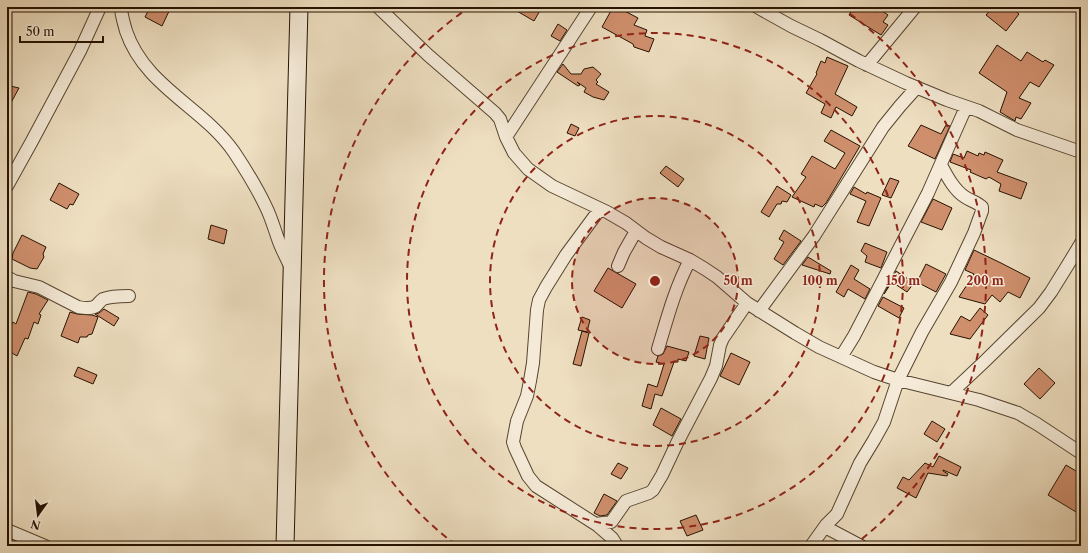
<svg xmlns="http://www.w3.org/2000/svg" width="1088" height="553" font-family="'Libre Caslon Text',serif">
<rect width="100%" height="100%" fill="#eedfc1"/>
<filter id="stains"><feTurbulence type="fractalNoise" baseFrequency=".005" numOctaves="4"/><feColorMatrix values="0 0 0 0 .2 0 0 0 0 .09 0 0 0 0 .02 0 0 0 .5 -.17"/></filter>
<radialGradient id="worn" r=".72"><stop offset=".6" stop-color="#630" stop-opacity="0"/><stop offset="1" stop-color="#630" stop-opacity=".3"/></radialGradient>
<path fill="#cf8f6d" stroke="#251200" d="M150 7H171L162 26 145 17Z
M510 7H542L534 21Z
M613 7H617L638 18 634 25 647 30 645 36 654 39 649 52 634 47 633 44 602 27Z
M854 7H868L876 12 878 8 888 15 883 22 888 25 881 35 849 15Z
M993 7H1011L1019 14 1006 31 986 15Z
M558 24 567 30 560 41 551 36Z
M997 45 1021 61 1027 52 1043 62 1045 60 1054 65 1039 87 1030 82 1019 98 1031 103 1021 119 1016 117 1015 121 1000 112 1007 92 979 73Z
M827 57 848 66 835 94 857 107 852 116 836 107 831 118 821 113 825 104 806 93 817 74 816 73 821 61 825 63Z
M563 64 571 74H581L584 69 593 67 601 74 596 80 598 82 596 84 609 92 604 100 593 97 584 92 586 88 577 82 580 85 578 86 557 72Z
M10 86 19 88 7 110V91Z
M571 124 579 128 575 136 567 133Z
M921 125 941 134 946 125 950 126 935 159 908 146Z
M831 130 860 146 826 203 822 207 815 204 814 207 792 197 806 177 801 174 812 156 835 169 845 153 824 141Z
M967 151 978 156 979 153 984 155 985 152 1003 160 997 172 1027 183 1021 199 999 191 1001 184 989 177 986 179 970 172 971 170 950 162 953 154 964 158Z
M666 166 684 179 678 187 660 173Z
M890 178 899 181 891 198 882 195Z
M59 183 79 194 73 205 70 204 67 209 50 200Z
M777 186 791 195 787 202 782 201 781 204H777L769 217 761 212Z
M854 187 866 194 867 192 881 198 869 226 857 222 866 201 850 194Z
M933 199 952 208 942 230 921 222Z
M211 225 227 230 224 244 208 239Z
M784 230 801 241 783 265 774 259 784 242 779 239Z
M22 235 46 247 43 254 44 257 37 269 30 268 12 259 13 253Z
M865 243 887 252 881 268 865 262 867 256 861 251Z
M974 250 1001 263 1030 278 1020 298 1008 292 1000 302 992 295 985 304 959 297 974 274 965 270Z
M808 257 831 271 830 274 802 265Z
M926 264 946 274 936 292 917 282Z
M851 265 859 270 854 279 870 289 865 299 848 289 844 297 836 292Z
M608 268 636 284 622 308 594 291Z
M896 271 914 283 907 292 892 282 884 294Z
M28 292 36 294 48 300 39 314 41 315 38 324 34 322 28 339 25 338 17 356 7 350V333L13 322 16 324Z
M883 297 904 308 899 318 878 306Z
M980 308 988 315 970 339 950 334 961 316 970 321Z
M104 309 119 318 114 326 95 314 99 313Z
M70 312 77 314 92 315 98 317 92 334 88 335 87 337H80L78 343 61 336Z
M582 317 590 320 587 332 578 330Z
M582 331 589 333 581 366 573 364Z
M700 336 709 338 705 359 694 356Z
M667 346 689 352 686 361 678 359V362H674L662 396 655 394 651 409 642 406 648 384 657 387 664 364 656 362 658 356 663 354Z
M731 353 750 362 739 385 720 376Z
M78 367 97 375 93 384 74 376Z
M1039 368 1055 383 1040 399 1024 384Z
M661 408 681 419 672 436 653 425Z
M932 421 945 429 937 442 924 434Z
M939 456 961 467 957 476 943 470V471L948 474 947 476 928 473 916 498 897 488 903 477 909 480 925 463 933 467Z
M618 463 628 468 621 479 611 474Z
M1066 465 1081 474V515L1048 495Z
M604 494 617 501 607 515 600 516 594 513Z
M696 515 703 530 687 536 680 521Z"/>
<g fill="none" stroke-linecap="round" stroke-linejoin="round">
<defs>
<path id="street" d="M121 7C121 15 124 23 126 31 145 87 203 107 234 152 246 170 257 188 266 207 271 217 274 228 278 239 281 248 286 257 290 266
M378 7 428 55 495 113 500 119 506 137 514 153 528 169 552 186 607 212 626 223 646 238 661 247 690 260 705 269 717 277 747 303 795 333 819 347 874 372 898 380 979 400 1018 413 1037 424 1081 453
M757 7 791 26 820 40 859 61 906 83 947 100 979 111 1017 130 1081 152
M867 65 915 7
M506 137 591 7
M7 186 32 141 80 51 100 7
M600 209 566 255 546 287 539 300 537 310 533 363 530 381 527 396 517 421 513 442 515 448 528 476 536 486 597 525 612 538 617 546
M618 266 624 252 636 231
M7 277 14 281 39 287 78 307C83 308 91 309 96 306 99 303 100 301 103 299 111 296 120 296 129 296
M759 311 814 236 883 127 900 106 917 87
M658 349C667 319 675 288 690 260
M841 357 854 336 928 193 966 107
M951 393 985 361 1039 308 1051 292 1069 263 1081 243
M596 524 611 522 612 521 626 501 649 493 653 490 662 475 678 441 711 378 716 366 720 345 723 338 747 303
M825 527 861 546
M7 530 45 546
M811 546 826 525 837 514 860 463 874 440 884 422 898 380 922 332 951 282 974 233 982 211V207C977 202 971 201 965 197 954 190 947 176 941 165"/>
<path id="secondary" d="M285 546 299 7"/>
</defs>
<use href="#street" stroke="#574530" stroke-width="14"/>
<use href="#secondary" stroke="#251200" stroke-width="19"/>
<use href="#street" stroke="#f4ead7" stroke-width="12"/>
<use href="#secondary" stroke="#f4ead7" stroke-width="17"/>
</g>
<circle cx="655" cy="281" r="83" fill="#8f2418" fill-opacity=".12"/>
<g fill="none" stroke="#8f2418" stroke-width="2" stroke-dasharray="7 5">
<circle cx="655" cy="281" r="83"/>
<circle cx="655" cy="281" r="165"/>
<circle cx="655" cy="281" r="248"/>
<path d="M456 545A330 330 0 0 1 470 7M840 7A330 330 0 0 1 854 545"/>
</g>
<circle cx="655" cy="281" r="6" fill="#8f2418" stroke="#f4ead7" stroke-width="2"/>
<g font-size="12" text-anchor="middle" font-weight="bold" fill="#8f2418" stroke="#f4ead7" stroke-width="3" stroke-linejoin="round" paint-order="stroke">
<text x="738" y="285">50 m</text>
<text x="820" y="285">100 m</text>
<text x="903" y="285">150 m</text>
<text x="985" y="285">200 m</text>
</g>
<rect width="1088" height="553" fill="none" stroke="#eedfc1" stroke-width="24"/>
<rect x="8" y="8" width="1072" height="537" fill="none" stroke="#251200" stroke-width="2"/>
<rect x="12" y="12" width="1064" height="529" fill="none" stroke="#251200"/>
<g transform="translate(38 515) rotate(194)" stroke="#f4ead7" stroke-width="3" paint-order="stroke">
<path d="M0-3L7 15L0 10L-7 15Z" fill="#251200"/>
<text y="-6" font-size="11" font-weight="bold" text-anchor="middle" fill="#251200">N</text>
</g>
<path d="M20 36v6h83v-6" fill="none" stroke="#251200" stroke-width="2"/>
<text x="26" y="36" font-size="12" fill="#251200" stroke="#f4ead7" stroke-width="3" paint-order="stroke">50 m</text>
<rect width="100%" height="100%" filter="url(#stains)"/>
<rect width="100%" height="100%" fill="url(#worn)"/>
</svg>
